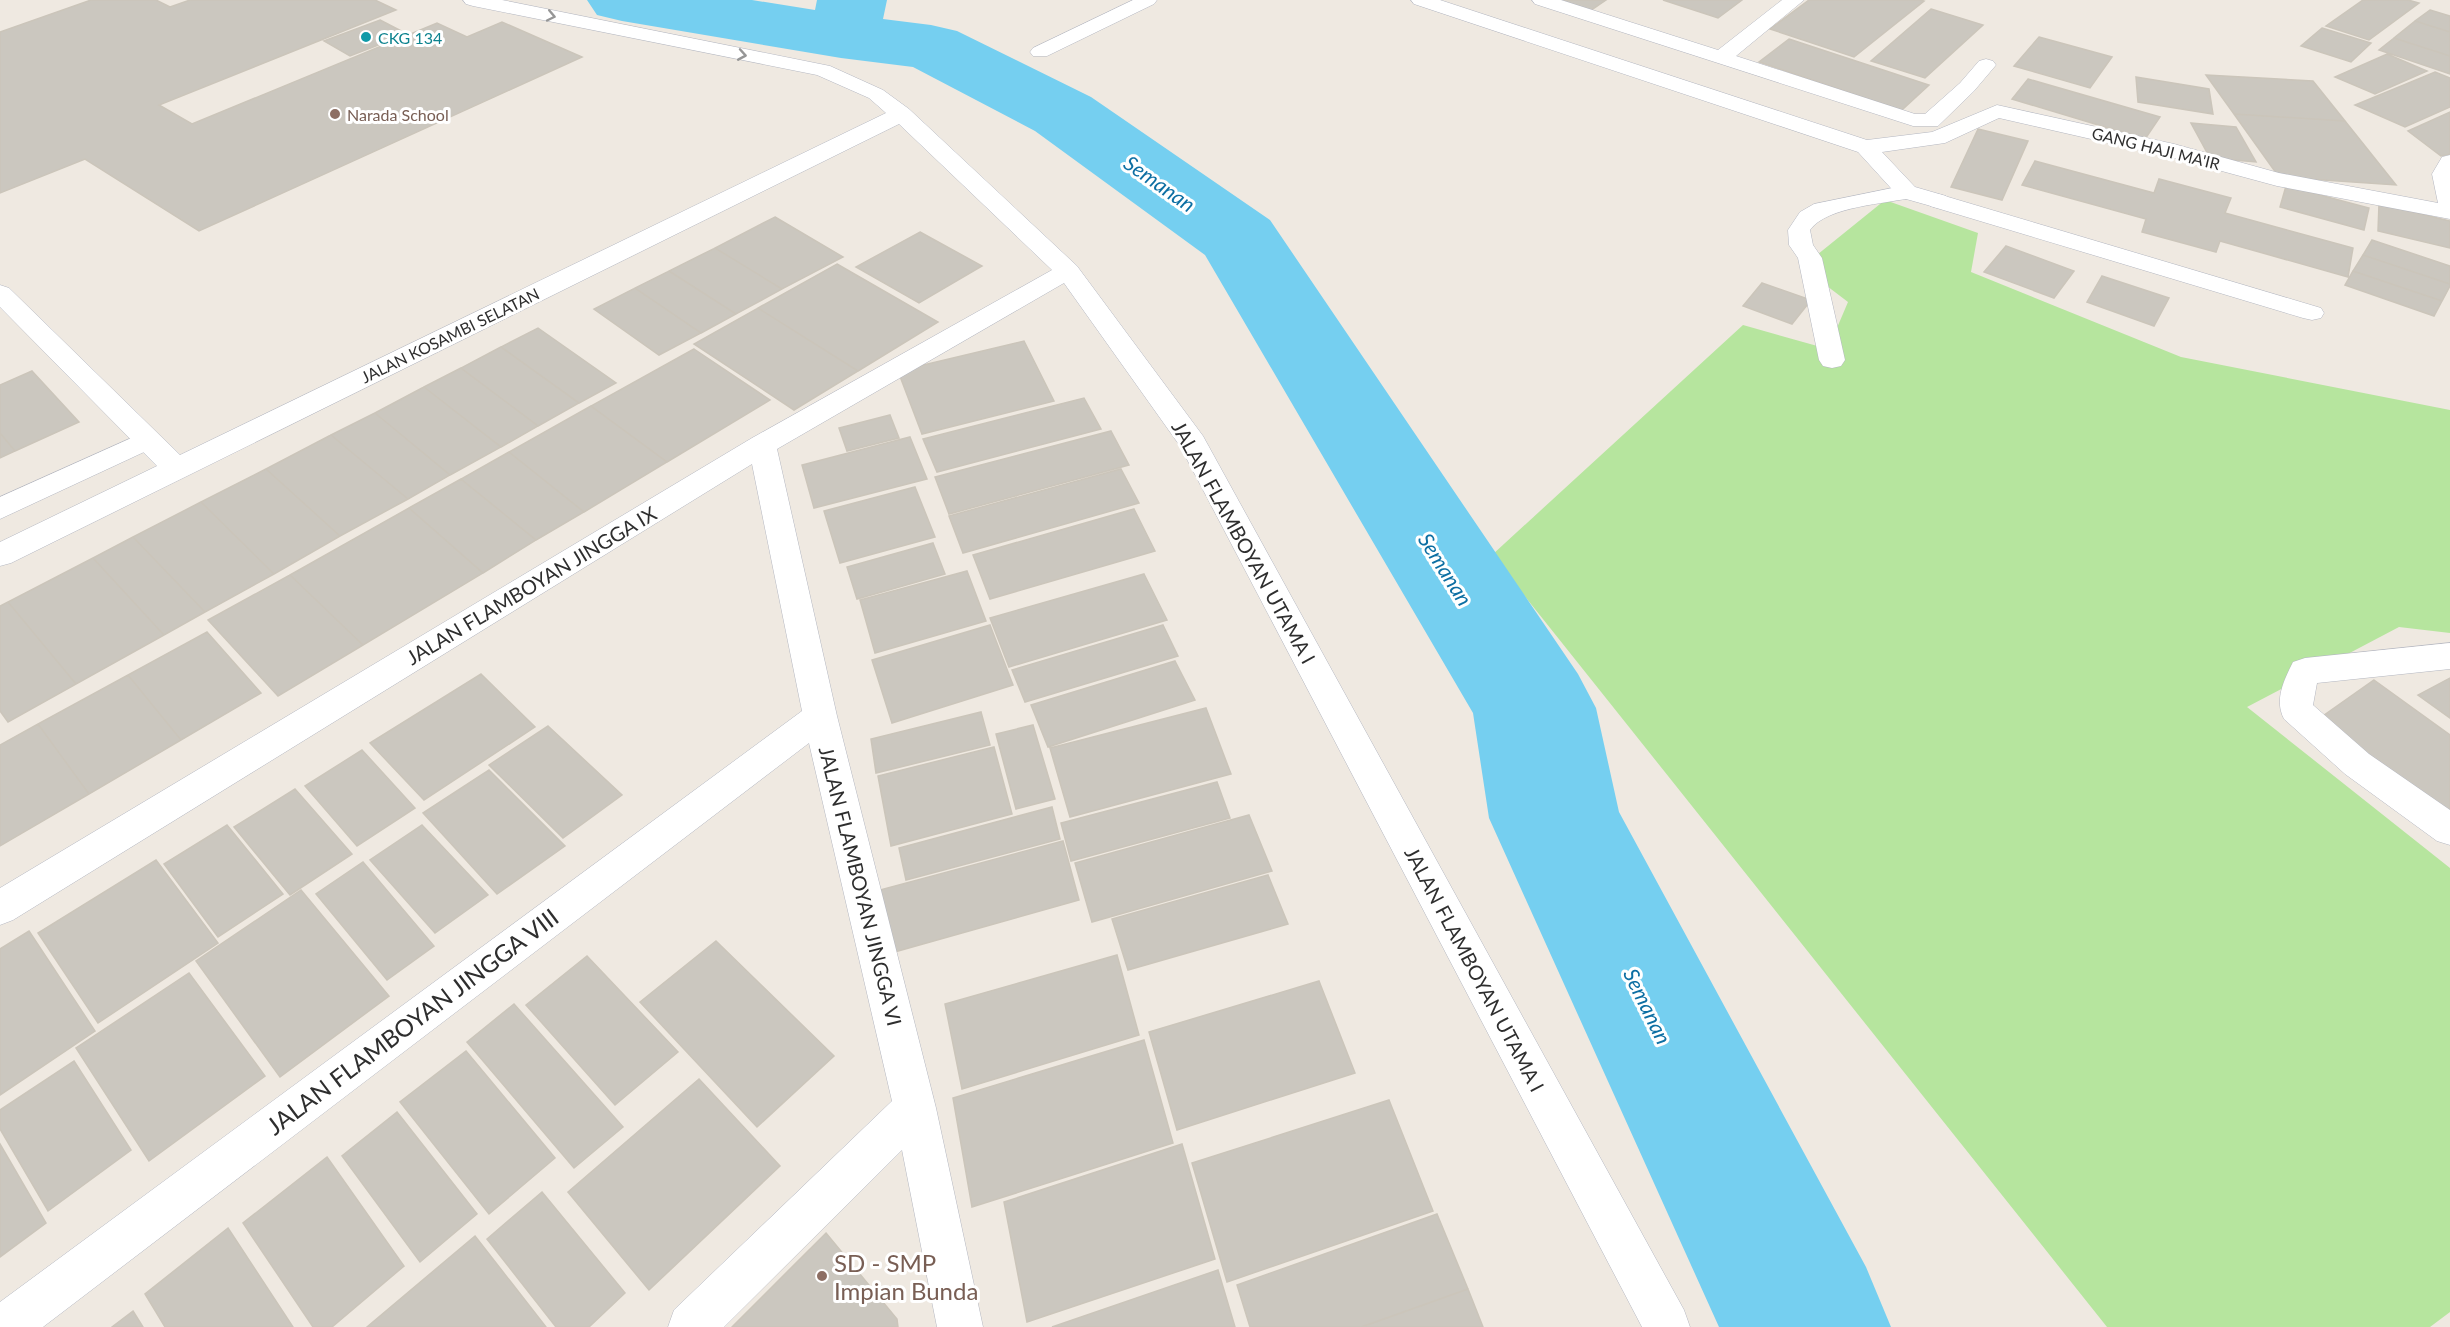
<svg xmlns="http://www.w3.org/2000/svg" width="2450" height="1327" font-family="Lato,sans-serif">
<rect width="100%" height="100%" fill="#efe9e1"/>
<path fill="#b6e59e" d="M1885 200 1978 233 1971 272 2181 357 2450 410V633L2399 627 2247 707 2450 868V1312L2430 1327H2107L1492 555 1743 325 1828 349 1848 302 1802 267Z"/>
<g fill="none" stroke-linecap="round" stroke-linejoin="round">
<path fill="#75cff0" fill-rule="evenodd" d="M587 0H752L815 10 817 0H887L883 19 931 25 957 31 1091 97 1270 220 1578 674 1596 708 1619 812 1866 1267 1891 1327H1719L1489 818 1473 713 1205 255 1035 131 913 67 841 58 622 21 597 15Z"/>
</g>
<path fill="#cbc7bf" stroke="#cbc5ba" stroke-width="1.5" d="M91 0H156L170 7 190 0H375L396 10 159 105 192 124 437 23 467 37 502 22 582 57 199 231 85 159 0 193V32Z
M1558 0H1606L1590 11Z
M1663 0H1742L1718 18Z
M1809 0H1920L1924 1 1854 57 1770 29Z
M2363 0H2408L2419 3 2369 40 2326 26Z
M1931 9 1983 25 1925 78 1871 61Z
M2430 10 2450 16V32L2415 21Z
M380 20 407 34 350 56 324 41Z
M2415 21 2450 32V56L2394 38Z
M2322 28 2371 43 2351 62 2301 46Z
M2039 37 2112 57 2090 88 2014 66Z
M2394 38 2450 56V74L2379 50Z
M1789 39 1929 85 1902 110 1759 62Z
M2387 54 2427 71 2375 94 2335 77Z
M2435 72 2450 78V107L2405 127 2355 105Z
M2206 75 2313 81 2345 121 2234 114Z
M2136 77 2209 89 2213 114 2138 102Z
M2028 79 2160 117 2145 139 2012 99Z
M2450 112V154L2441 156 2408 131Z
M2234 114 2345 121 2396 185 2279 177Z
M2191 123 2236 127 2256 162 2210 158Z
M1978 129 2028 141 2002 200 1951 187Z
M2035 161 2154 193 2159 179 2231 198 2225 213 2353 248 2348 277 2220 241 2216 252 2142 232 2146 219 2022 185Z
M2286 186 2369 208 2364 230 2280 207Z
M2379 204 2450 221V248L2378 231Z
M775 217 843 257 782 289 715 248Z
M920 232 982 266 919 303 856 267Z
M2372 240 2450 266V284L2363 255Z
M2006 246 2074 271 2054 298 1984 272Z
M715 248 782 289 736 314 669 271Z
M2363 255 2450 284V286L2442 301 2353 271Z
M837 264 938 322 858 371 758 308Z
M669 271 736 314 701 333 635 288Z
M2353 271 2442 301 2434 316 2345 285Z
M2102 276 2169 298 2154 326 2087 302Z
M1762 283 1811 300 1792 324 1743 306Z
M635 288 701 333 659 355 594 309Z
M758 308 858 371 794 410 694 344Z
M538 328 616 383 579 403 501 347Z
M1024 341 1054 401 922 434 898 371Z
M501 347 579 403 538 426 461 368Z
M694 349 770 400 667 462 591 406Z
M461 368 538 426 501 447 424 387Z
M32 371 79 422 15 451 0 433V385Z
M424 387 501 447 450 475 375 413Z
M1084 398 1101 429 937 472 923 439Z
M591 406 667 462 584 512 509 452Z
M375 413 450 475 408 499 331 435Z
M890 415 899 438 847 451 839 428Z
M1111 431 1129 465 949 514 935 477Z
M0 433 15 451 0 458Z
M331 435 408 499 340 536 266 469Z
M910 437 927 479 814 508 802 465Z
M509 452 584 512 536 540 461 479Z
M266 469 340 536 274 574 201 502Z
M1121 469 1139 503 963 553 949 516Z
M461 479 536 540 483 573 409 508Z
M915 487 935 537 840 563 824 511Z
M201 502 274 574 205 612 133 537Z
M409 508 483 573 363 645 290 575Z
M1134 509 1155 551 990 599 973 555Z
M133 537 205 612 164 635 93 558Z
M933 543 945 574 857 599 847 567Z
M93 558 164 635 76 684 8 602Z
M967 571 986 621 875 653 860 600Z
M1144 574 1167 620 1009 667 990 618Z
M290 575 363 645 278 696 208 620Z
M8 602 76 684 8 722 0 711V606Z
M990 625 1013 685 892 723 872 660Z
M1163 625 1178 656 1025 702 1012 670Z
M207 632 261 693 181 740 128 675Z
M1175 661 1195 700 1048 747 1031 705Z
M481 674 535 727 424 800 370 743Z
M128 675 181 740 89 794 38 724Z
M2450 678V718L2418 695Z
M2374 680 2450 735V814L2320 718Z
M1206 708 1231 774 1070 817 1050 748Z
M981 712 990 745 876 773 871 739Z
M38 724 89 794 0 846V745Z
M1033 725 1055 799 1016 809 996 734Z
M548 726 622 795 563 838 489 765Z
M994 747 1012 814 891 846 878 776Z
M362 750 415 808 357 846 305 786Z
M489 770 565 846 497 894 423 813Z
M1217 782 1230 818 1071 861 1061 823Z
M295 789 352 854 290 895 234 827Z
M1052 807 1060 839 906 880 899 848Z
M1249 815 1272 871 1092 922 1075 863Z
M227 825 283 894 218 937 164 864Z
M422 825 488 895 435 933 370 860Z
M1063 841 1079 900 891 953 880 890Z
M156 860 218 943 98 1023 38 933Z
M363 862 434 946 387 980 316 894Z
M1268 875 1288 924 1128 970 1112 919Z
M301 890 389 996 280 1077 196 961Z
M29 931 95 1031 0 1095V949Z
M716 941 834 1056 757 1127 640 1002Z
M1117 955 1139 1035 962 1089 945 1004Z
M587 956 678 1052 615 1105 526 1005Z
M189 973 265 1076 149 1161 76 1048Z
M1319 981 1355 1073 1177 1130 1149 1032Z
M514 1004 623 1127 574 1168 467 1042Z
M1144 1040 1173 1143 972 1207 953 1098Z
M466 1051 555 1158 489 1214 400 1102Z
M74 1061 131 1150 48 1211 0 1129V1110Z
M699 1079 780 1166 649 1290 568 1192Z
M1389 1100 1433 1211 1227 1282 1192 1163Z
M397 1112 477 1214 420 1262 342 1156Z
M0 1144 46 1223 0 1257Z
M1182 1144 1215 1259 1027 1322 1004 1202Z
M327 1157 404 1266 332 1327H313L243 1223Z
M542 1192 625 1293 589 1327H556L487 1239Z
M1437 1214 1468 1289 1361 1327H1250L1237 1285Z
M228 1228 293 1327H165L145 1294Z
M826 1233 897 1319 898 1327H732Z
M475 1236 546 1327H367Z
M1218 1270 1235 1327H1052Z
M1468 1289 1483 1327H1362Z
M133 1311 143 1327H112Z"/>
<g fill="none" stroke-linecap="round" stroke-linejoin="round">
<defs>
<path id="lane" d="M1133 0H1157L1154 4 1047 56H1033L1030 52 1033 48Z
M1907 185 1915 187 1918 192 1915 197C1886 204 1827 206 1810 230L1813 245 1822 258 1845 360 1841 366 1832 368 1823 366 1819 360 1798 258 1789 245 1788 230 1800 212 1814 204Z
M1938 194 2321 308 2324 313 2321 318 2312 320 2303 318 1930 206 1927 201 1930 196Z
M147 431 157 434 161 440 157 446 0 519V497Z"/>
<path id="street" d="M463 0H502L830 66 883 90 909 109 1077 266 1203 436 1684 1310 1690 1327H1642L1180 446 1064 283 777 449 837 716 936 1108 983 1327H937L902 1150 724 1327H668L674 1310 892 1101 809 743 43 1327H0V1302L802 711 752 464 13 920 0 925V888L752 438 1052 270 899 124 11 563 0 566V542L157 466 0 307V285L9 288 180 455 886 113 869 98 817 75 473 6 466 4Z
M1411 0H1440L1867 140 1932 132 1997 105 2174 144 2279 173 2438 203 2432 174 2442 157 2450 155V219L2277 186 2170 157 1999 118 1945 143 1882 152 1915 187 1946 196 1950 201 1946 206 1938 208 1899 197 1858 152 1414 4Z
M1532 0H1561L1718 50 1782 0H1804L1736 56 1915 114H1925L1960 83 1979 61 1986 59 1993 61 1996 65 1974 91 1938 126H1913L1535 4Z
M2450 643V669L2317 683 2313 705 2369 754 2450 810V845L2437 841 2345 774 2284 719C2274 700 2284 680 2293 662L2305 658Z"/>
</defs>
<use href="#lane" stroke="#b4b7c1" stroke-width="1"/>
<use href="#street" stroke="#b4b7c1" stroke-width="1"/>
<use href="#lane" fill="#fff" fill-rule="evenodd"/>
<use href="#street" fill="#fff" fill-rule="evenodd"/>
</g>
<defs><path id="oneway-chevron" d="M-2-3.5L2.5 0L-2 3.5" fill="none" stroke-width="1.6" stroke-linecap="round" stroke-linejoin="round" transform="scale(1.5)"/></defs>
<g stroke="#969696">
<use href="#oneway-chevron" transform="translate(551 16) rotate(12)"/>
<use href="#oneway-chevron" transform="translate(742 55) rotate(10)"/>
</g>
<circle fill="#0f9aa8" stroke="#fff" stroke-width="2" cx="366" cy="37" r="6"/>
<g fill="#8d6e63" stroke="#fff" stroke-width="2">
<circle cx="335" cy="114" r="6"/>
<circle cx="822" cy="1276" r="6"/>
</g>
<g text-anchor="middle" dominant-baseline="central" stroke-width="6" stroke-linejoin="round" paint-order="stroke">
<g font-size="16" fill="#0d838f" stroke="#fff" text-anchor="start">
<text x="378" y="37">CKG 134</text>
</g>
<g font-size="16" fill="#785e54" stroke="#fff" text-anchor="start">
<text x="347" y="114">Narada School</text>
</g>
<g font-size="16" fill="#2e2e2e" stroke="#fff">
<text transform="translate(2156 148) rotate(14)">GANG HAJI MA'IR</text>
<text transform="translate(450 335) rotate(-26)">JALAN KOSAMBI SELATAN</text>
</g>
<g font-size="20" fill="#2e2e2e" stroke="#fff">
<text transform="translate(1244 542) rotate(61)">JALAN FLAMBOYAN UTAMA I</text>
<text transform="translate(531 585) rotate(-31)">JALAN FLAMBOYAN JINGGA IX</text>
<text transform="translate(861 886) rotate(76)">JALAN FLAMBOYAN JINGGA VI</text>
<text transform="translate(1475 969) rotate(62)">JALAN FLAMBOYAN UTAMA I</text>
</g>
<g font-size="21" font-style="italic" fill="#0d6fa3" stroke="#fff">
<text transform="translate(1160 183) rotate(35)">Semanan</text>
<text transform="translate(1446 569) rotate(58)">Semanan</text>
<text transform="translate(1648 1006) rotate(64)">Semanan</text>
</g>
<g font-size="24" fill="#2e2e2e" stroke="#fff">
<text transform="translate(412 1021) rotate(-37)">JALAN FLAMBOYAN JINGGA VIII</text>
</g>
<g font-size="24" fill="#785e54" stroke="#fff" text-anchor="start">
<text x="834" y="1262">SD - SMP<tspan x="834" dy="28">Impian Bunda</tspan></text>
</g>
</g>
</svg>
